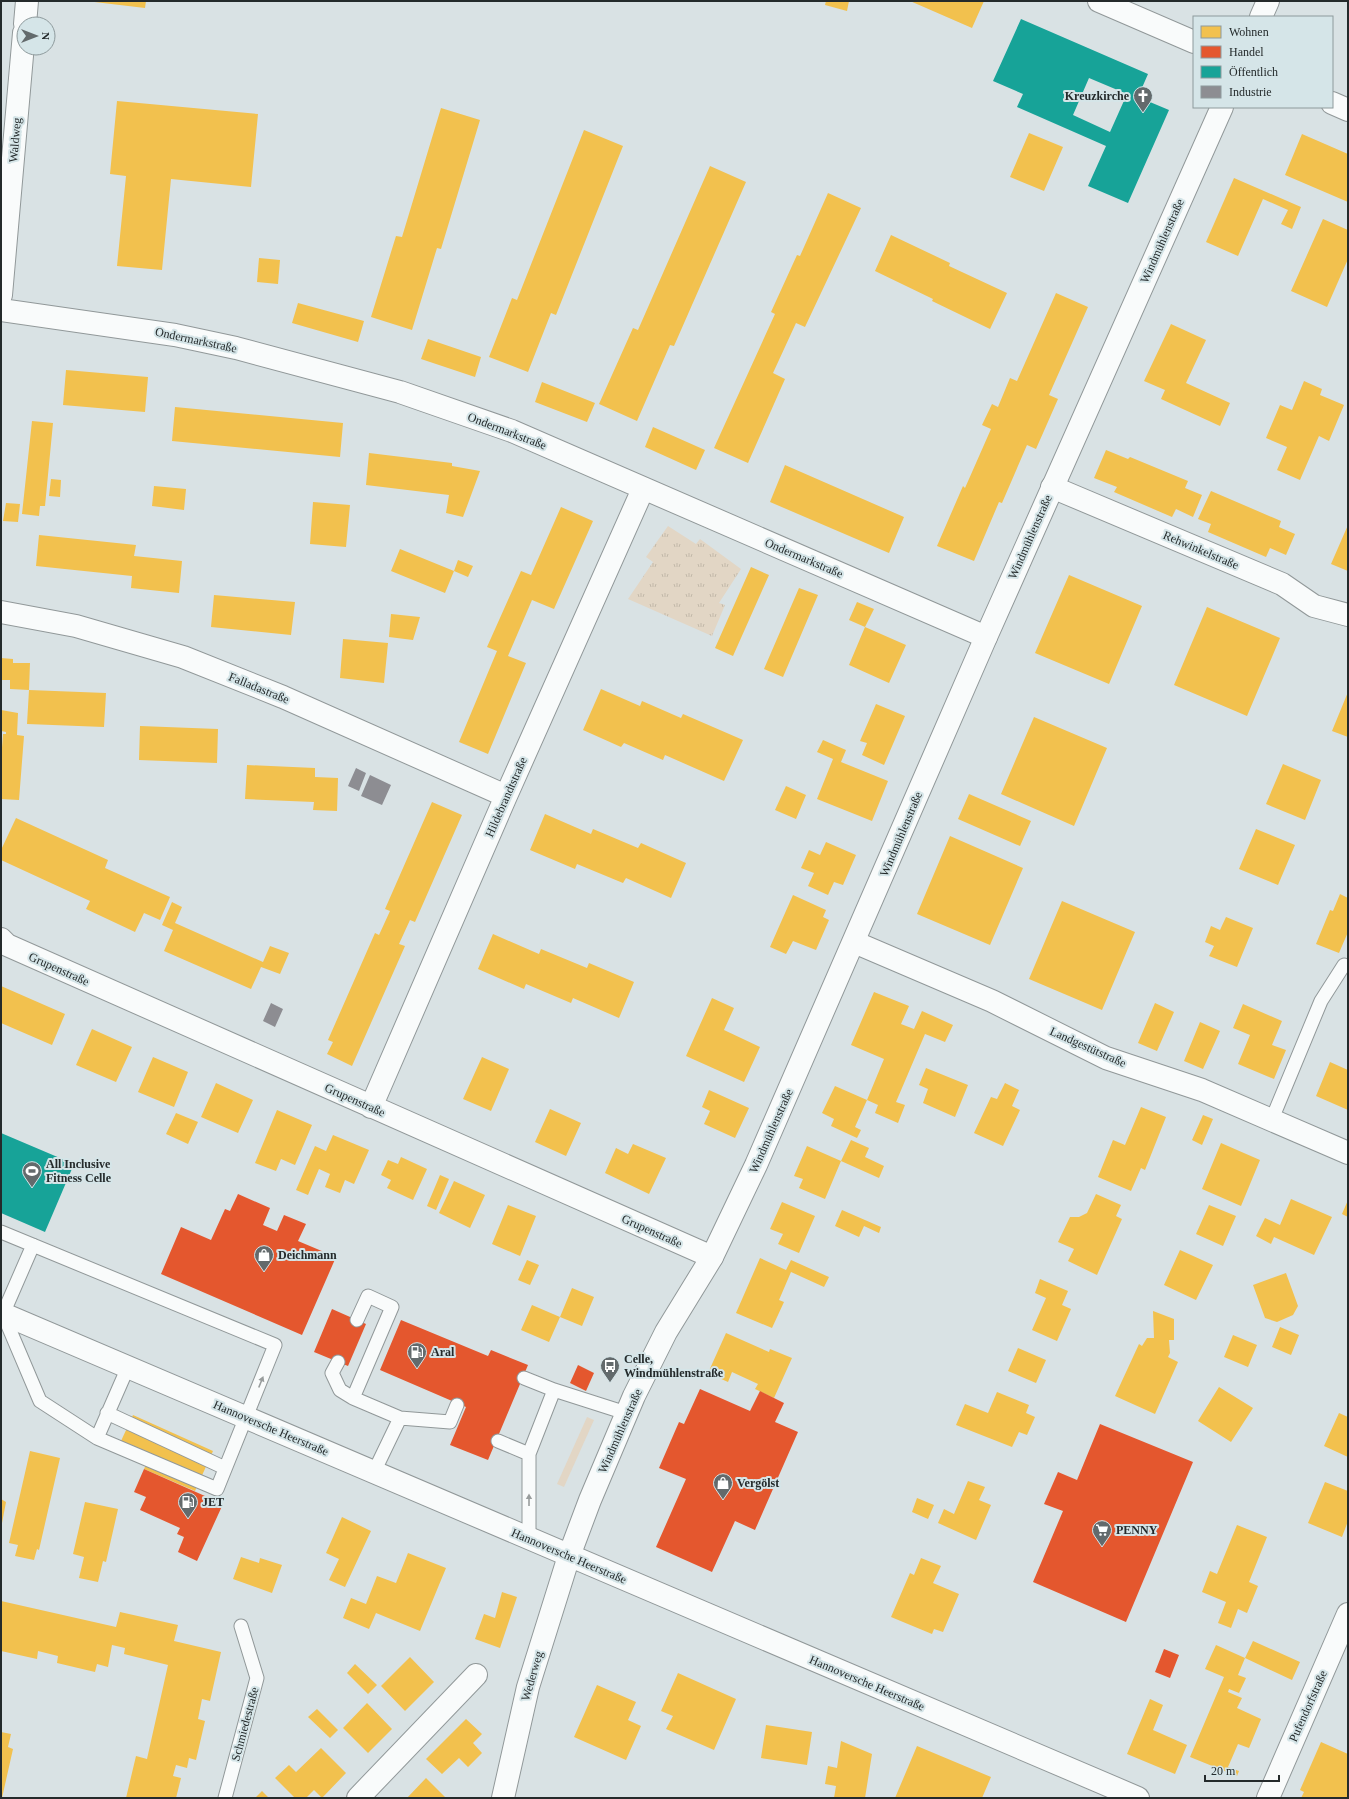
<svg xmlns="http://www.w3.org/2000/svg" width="1349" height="1799" font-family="'Times New Roman',serif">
<defs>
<pattern id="park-tufts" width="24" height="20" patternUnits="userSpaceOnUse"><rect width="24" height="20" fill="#e2d6c5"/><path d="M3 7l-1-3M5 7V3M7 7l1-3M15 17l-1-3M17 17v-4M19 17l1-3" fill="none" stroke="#c2b8a9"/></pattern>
</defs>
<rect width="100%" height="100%" fill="#d9e2e4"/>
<path fill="#e2d6c5" d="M587 1417 594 1420 564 1487 557 1484Z"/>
<path fill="url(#park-tufts)" d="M668 526 696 544 700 539 741 569 719 603 725 605 712 636 628 599 653 562 646 557Z"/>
<path fill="#f2c14e" d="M86 1H146L145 8Z
M826 1H849L847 11 825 5Z
M910 1H984L972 28Z
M117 101 258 114 251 187 171 179 162 270 117 266 126 176 110 174Z
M441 108 480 120 441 249 437 248 412 330 371 317 396 236 402 237Z
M584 130 623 146 556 315 551 313 528 372 489 357 512 298 517 300Z
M1029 133 1063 147 1044 191 1010 177Z
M1302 134 1348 154V202L1285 175Z
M710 166 746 182 674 346 670 345 637 421 599 404 633 328 638 330Z
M1234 178 1301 207 1292 229 1281 224 1288 210 1263 199 1238 256 1206 242Z
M828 193 861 208 805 327 796 323 773 373 785 379 748 463 714 448 775 314 771 312 797 255 800 256Z
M1323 219 1348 230V259L1327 307 1291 291Z
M891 235 950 263 949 266 1007 293 990 329 932 301 933 299 875 271Z
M259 258 280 260 278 284 257 282Z
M1056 293 1088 307 1049 395 1058 399 1036 449 1027 445 1002 503 999 502 974 561 937 546 963 486 965 488 991 429 982 425 992 404 998 407 1010 378 1017 381Z
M298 303 364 321 358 342 292 323Z
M1171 324 1206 340 1186 383 1230 403 1220 426 1161 399 1165 390 1144 381Z
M428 339 481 357 475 377 421 359Z
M66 370 148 377 145 412 63 405Z
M1304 381 1322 389 1320 395 1344 405 1329 441 1319 436 1300 480 1277 470 1287 447 1266 438 1280 405 1292 410Z
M542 382 595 403 587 422 535 402Z
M175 407 343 423 340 457 172 441Z
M32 421 53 423 45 506H40L39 516 22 514Z
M653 427 705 450 696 470 645 447Z
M1106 450 1128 459 1130 457 1188 481 1185 488 1202 495 1193 517 1176 509 1172 517 1114 492 1117 487 1094 478Z
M369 453 452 463V466L480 471 463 517 446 513 449 495 366 485Z
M785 465 904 517 889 553 770 502Z
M51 479 61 480 60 497 49 496Z
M154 486 186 489 184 510 152 506Z
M1211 491 1281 521 1279 527 1295 534 1286 555 1270 548 1266 557 1208 532 1211 524 1198 519Z
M313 502 350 505 346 547 310 544Z
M6 503 20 504 18 522 3 521Z
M561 507 593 521 554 609 532 600 508 656 526 663 488 754 459 742 497 651 487 647 521 571 531 575Z
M1348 525V571L1331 564Z
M39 535 136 545 134 556 182 561 179 593 131 588 132 576 36 566Z
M400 549 454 571 445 593 391 571Z
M458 560 473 566 468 577 454 571Z
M751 567 769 575 733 656 715 648Z
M1069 575 1142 606 1109 684 1035 653Z
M799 588 818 595 783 677 764 669Z
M214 595 295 602 291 635 211 627Z
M857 602 874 609 865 627 849 620Z
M1207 607 1280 638 1247 716 1174 685Z
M391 614 420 617 413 640 389 637Z
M865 627 906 645 889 683 849 665Z
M343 639 388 643 384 683 340 678Z
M1 658 13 659V663H30L29 690 106 693 104 727 27 724 29 690 10 689V680H1Z
M601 689 640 706 642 701 681 718 683 714 743 740 724 781 665 755 663 760 624 743 621 747 583 730Z
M1348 692V737L1332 731Z
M876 704 905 716 884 765 862 755 867 743 860 741Z
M1 710 18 713 17 735 24 736 19 800 1 799V761L3 734H6V732L1 731Z
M1034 717 1107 748 1074 826 1001 794Z
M140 726 218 729 217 763 139 760Z
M823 740 846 750 841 762 888 781 872 821 817 799 833 759 817 752Z
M1283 764 1321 780 1305 820 1266 804Z
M247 765 315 768V777L338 778 337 811 313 810 314 802 245 799Z
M786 786 806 795 796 819 775 810Z
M969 794 1031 821 1020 846 958 819Z
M432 802 462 815 415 922 410 920 399 944 405 946 352 1066 327 1054 333 1042 328 1040 375 933 379 935 390 911 385 909Z
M545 814 591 834 593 829 638 848 641 843 686 863 671 898 626 878 623 883 577 864 575 869 530 850Z
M16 818 108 860 105 868 170 897 160 920 144 913 135 932 86 909 90 901 1 860V850Z
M1256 829 1295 845 1278 885 1239 869Z
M950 836 1023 868 990 945 917 914Z
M826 842 856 855 843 885 834 882 828 895 808 886 814 873 801 868 809 850 820 855Z
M1340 894 1348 898V932L1339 953 1316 944 1330 910 1333 911Z
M793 895 826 910 823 917 829 920 816 950 793 941 786 954 770 947Z
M1062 901 1135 932 1102 1010 1029 979Z
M172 902 182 907 175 923 263 962 270 946 289 953 280 974 261 967 251 989 164 951 173 930 162 925Z
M1226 917 1253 928 1237 967 1209 956 1214 946 1205 942 1211 926 1220 930Z
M493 934 539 954 541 949 587 968 589 963 634 982 619 1018 573 998 571 1003 526 984 524 989 478 969Z
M1 986 65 1014 52 1045 1 1023Z
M874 992 909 1006 901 1024 914 1029 922 1011 953 1025 945 1042 925 1034 896 1102 905 1105 898 1123 875 1113 878 1105 867 1100 884 1059 851 1045Z
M712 998 734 1008 724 1030 760 1047 744 1082 686 1056Z
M1155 1003 1174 1012 1157 1051 1138 1043Z
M1243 1004 1282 1021 1272 1045 1286 1050 1274 1079 1238 1064 1250 1035 1233 1028Z
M1200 1022 1220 1031 1203 1069 1184 1061Z
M92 1029 132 1047 116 1082 76 1065Z
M153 1057 188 1072 174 1107 138 1092Z
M482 1057 509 1069 491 1111 463 1099Z
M1330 1062 1348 1070V1110L1316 1096Z
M926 1068 968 1085 955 1117 923 1103 928 1089 919 1085Z
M216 1083 253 1100 238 1133 201 1117Z
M1005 1083 1019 1090 1012 1106 1020 1110 1003 1146 974 1133 991 1097 997 1099Z
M835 1086 867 1100 855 1127 861 1130 857 1138 831 1126 834 1119 822 1113Z
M709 1090 749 1108 735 1138 704 1124 710 1111 702 1107Z
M1141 1107 1166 1117 1145 1170 1141 1168 1131 1191 1098 1177 1113 1140 1125 1145Z
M550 1109 581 1123 566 1156 535 1142Z
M277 1110 312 1125 295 1165 281 1159 276 1171 255 1163Z
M176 1113 198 1122 188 1144 166 1134Z
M1203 1115 1213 1119 1202 1145 1192 1140Z
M333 1135 369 1150 354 1184 345 1180 340 1193 325 1187 330 1174 319 1169 308 1195 296 1190 315 1146 326 1151Z
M851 1140 869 1148 865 1157 884 1166 879 1178 841 1161Z
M1221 1143 1260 1160 1241 1206 1202 1189Z
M633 1144 666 1158 649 1194 605 1173 616 1148 628 1154Z
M807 1146 841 1161 825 1199 799 1188 803 1179 794 1176Z
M401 1157 427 1169 413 1200 387 1188 391 1180 381 1175 388 1160 398 1164Z
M440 1175 449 1179 436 1210 427 1206Z
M454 1181 485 1195 470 1228 439 1213Z
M1096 1194 1121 1205 1116 1216 1122 1219 1097 1275 1068 1261 1074 1249 1058 1242 1070 1217H1079L1087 1213Z
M1291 1199 1332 1217 1314 1255 1274 1237 1271 1244 1256 1236 1265 1218 1280 1225Z
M1348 1200V1217L1342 1214Z
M782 1202 815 1216 799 1253 778 1244 783 1234 770 1229Z
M508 1205 536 1216 520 1256 492 1244Z
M1209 1205 1236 1216 1223 1246 1196 1234Z
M842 1210 881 1227 879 1233 864 1226 859 1237 835 1226Z
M1180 1250 1213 1265 1196 1300 1164 1285Z
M760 1258 786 1270 791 1260 829 1277 824 1287 791 1272 779 1300 784 1302 772 1328 736 1313Z
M527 1260 539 1265 530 1285 518 1280Z
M1286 1273 1298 1306 1293 1315 1277 1322 1265 1318 1253 1285Z
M1040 1279 1068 1291 1062 1305 1071 1309 1057 1341 1032 1330 1046 1298 1035 1293Z
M572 1288 594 1297 582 1326 560 1317Z
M532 1305 560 1317 549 1342 521 1330Z
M1153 1311 1174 1319V1340H1169L1170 1353 1168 1357 1178 1362 1155 1414 1115 1396 1139 1344 1142 1346 1147 1338H1154Z
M1280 1327 1299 1335 1291 1355 1272 1347Z
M726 1333 769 1352 770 1349 792 1358 774 1398 755 1389 758 1384 732 1372 728 1382 708 1373Z
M1233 1335 1257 1345 1248 1367 1224 1357Z
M1018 1348 1046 1360 1036 1383 1008 1371Z
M1219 1387 1253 1408 1231 1442 1198 1421Z
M997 1392 1029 1405 1026 1413 1035 1417 1027 1435 1019 1432 1012 1447 956 1425 965 1404 988 1413Z
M1339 1413 1348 1417V1457L1324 1446Z
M133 1415 213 1451 195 1491 144 1469 151 1454 121 1441Z
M30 1451 60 1458 39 1550 37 1549 34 1560 15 1556 18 1545 9 1543Z
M968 1481 985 1487 979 1500 991 1505 976 1540 938 1523 944 1509 954 1514Z
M1325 1482 1348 1491V1521L1342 1537 1308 1523Z
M917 1498 934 1505 928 1519 912 1512Z
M1 1499 6 1502 2 1523H1Z
M85 1502 118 1509 106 1562 103 1561 98 1582 79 1578 84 1557 73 1554Z
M342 1517 371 1531 345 1587 329 1580 339 1559 326 1553Z
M1237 1525 1267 1537 1249 1582 1258 1586 1247 1613 1238 1609 1231 1628 1218 1623 1226 1602 1202 1592 1210 1571 1217 1574Z
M408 1553 446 1568 420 1631 376 1613 369 1629 343 1618 351 1598 366 1604 377 1576 396 1583Z
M241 1557 259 1563 260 1558 282 1565 272 1593 233 1579Z
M921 1558 941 1566 933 1583 959 1594 943 1632 934 1629 932 1634 891 1617 910 1573 914 1575Z
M502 1592 517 1597 500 1648 475 1639 484 1614 495 1618Z
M1 1601 116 1627 120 1612 178 1625 174 1641 221 1652 210 1701 202 1699 198 1719 205 1721 196 1760 189 1758 187 1768 176 1765 173 1776 181 1778 176 1798H126L136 1756 147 1759 168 1665 124 1654 125 1648 112 1645 108 1667 97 1664 95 1672 57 1663 58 1656 38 1651 37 1659 1 1651Z
M1253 1641 1300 1662 1292 1680 1245 1658Z
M1216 1645 1245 1658 1238 1675 1246 1678 1239 1693 1229 1689 1228 1692 1242 1698 1237 1708 1261 1719 1249 1748 1238 1744 1228 1767 1239 1771 1237 1776 1190 1757 1224 1677 1205 1669Z
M410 1657 434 1682 405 1711 381 1686Z
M355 1664 377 1685 368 1694 347 1673Z
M678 1673 736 1699 714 1750 666 1729 673 1716 661 1711Z
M597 1685 636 1702 628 1720 641 1726 626 1760 574 1737Z
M1150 1699 1163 1705 1153 1730 1187 1745 1175 1774 1127 1754Z
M367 1703 392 1729 368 1753 343 1728Z
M317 1709 338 1730 330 1738 308 1717Z
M466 1719 482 1734 473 1743 482 1753 468 1767 459 1758 442 1774 426 1759Z
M766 1725 812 1732 807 1765 761 1758Z
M1 1732 11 1734 8 1747 13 1749 2 1798Z
M841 1741 872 1754 865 1798H834L836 1786 825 1784 828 1766 837 1768Z
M1321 1742 1348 1754V1798H1301L1304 1792 1300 1790Z
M917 1746 991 1777 982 1798H895Z
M321 1748 346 1773 322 1798 314 1790 306 1798H295L275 1778 289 1765 296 1772Z
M426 1778 446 1798H407Z
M262 1791 269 1798H255Z"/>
<path fill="#e4572e" d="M238 1194 270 1208 263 1225 277 1231 284 1215 306 1224 298 1241 336 1257 302 1335 161 1274 181 1227 211 1240 225 1209 230 1211Z
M332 1309 366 1324 348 1366 314 1352Z
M401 1320 488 1356 491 1350 528 1365 488 1460 450 1445 466 1407 380 1370Z
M578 1365 594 1373 586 1391 570 1383Z
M700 1389 750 1411 760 1391 784 1403 775 1422 798 1432 755 1530 735 1521 712 1572 656 1547 686 1479 659 1468 679 1422 684 1424Z
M1100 1424 1193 1462 1126 1622 1033 1582 1063 1511 1044 1504 1058 1472 1077 1480Z
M144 1469 223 1504 197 1561 178 1552 184 1537 177 1534 180 1528 140 1510 146 1497 134 1492Z
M1164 1649 1179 1655 1170 1678 1155 1672Z"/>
<path fill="#17a398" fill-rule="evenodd" d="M1021 19 1148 74 1138 97 1169 110 1128 203 1088 186 1106 146 1017 107 1023 94 993 81ZM1089 78 1127 94 1110 132 1073 115Z
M1 1133 74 1164 45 1232 1 1213Z"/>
<path fill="#8d8d92" d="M356 768 366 773 359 791 348 786Z
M370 775 391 785 382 805 361 796Z
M271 1003 283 1009 275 1027 263 1021Z"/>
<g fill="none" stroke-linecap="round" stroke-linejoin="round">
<defs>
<path id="service" d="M1272 1119 1321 1001 1344 965
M1 1232 275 1345 217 1489 97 1438 40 1401 3 1314 33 1245
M357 1320 368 1296 392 1307 353 1398 400 1418
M338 1362 332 1373 340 1390 353 1398
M524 1378 554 1390 626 1413
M107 1413 225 1468
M97 1438 128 1367
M498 1441 529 1454V1539
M529 1454 554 1390
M374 1472 400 1418 450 1422 457 1405
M225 1798 257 1678 241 1626"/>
<path id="minor" d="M1099 1 1194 42
M25 24 27 1
M1332 103 1348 110
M1 295 24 33
M1 310 175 335 236 348 400 392 512 431 986 637
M1052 487 1282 584 1314 606 1348 615
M1 612 76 626 183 657 283 697 506 796
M1 939 7 945 712 1257
M854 942 992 1001 1106 1058 1202 1090 1348 1153
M371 1107 506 796 643 489
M358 1798 476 1675
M1268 1798 1348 1614"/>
<path id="tertiary" d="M1261 17 1268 1
M569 1556 590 1500 634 1396 666 1332 712 1257 756 1165 986 637 1222 107"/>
<path id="secondary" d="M503 1798 528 1687 569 1556"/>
<path id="primary" d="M1 1313 1138 1798"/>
</defs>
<use href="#service" stroke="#919899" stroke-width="15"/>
<use href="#minor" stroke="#919899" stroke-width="24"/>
<use href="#tertiary" stroke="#919899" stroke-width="24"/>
<use href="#secondary" stroke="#919899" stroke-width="24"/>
<use href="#primary" stroke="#919899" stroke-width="24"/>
<use href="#service" stroke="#f9fbfb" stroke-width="13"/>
<use href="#minor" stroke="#f9fbfb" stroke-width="22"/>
<use href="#tertiary" stroke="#f9fbfb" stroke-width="22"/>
<use href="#secondary" stroke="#f9fbfb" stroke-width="22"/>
<use href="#primary" stroke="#f9fbfb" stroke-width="22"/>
</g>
<defs><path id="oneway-solid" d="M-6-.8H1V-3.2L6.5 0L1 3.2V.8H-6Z"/></defs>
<g fill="#999d9d">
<use href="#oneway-solid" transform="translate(261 1382) rotate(-68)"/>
<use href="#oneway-solid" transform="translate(529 1500) rotate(-90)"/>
</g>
<defs>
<symbol id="church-pin" viewBox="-11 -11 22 30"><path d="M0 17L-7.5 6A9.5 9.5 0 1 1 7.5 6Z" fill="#636a6c" stroke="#d5e5e8"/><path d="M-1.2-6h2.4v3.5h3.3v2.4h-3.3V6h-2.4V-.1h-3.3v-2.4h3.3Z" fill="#fff"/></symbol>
<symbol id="stadium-pin" viewBox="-11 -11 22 30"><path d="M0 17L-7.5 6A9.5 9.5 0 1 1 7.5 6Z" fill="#636a6c" stroke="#d5e5e8"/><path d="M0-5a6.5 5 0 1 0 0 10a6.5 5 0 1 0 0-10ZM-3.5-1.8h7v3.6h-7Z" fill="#fff"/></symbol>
<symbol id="shop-pin" viewBox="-11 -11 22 30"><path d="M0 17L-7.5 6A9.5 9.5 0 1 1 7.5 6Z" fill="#636a6c" stroke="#d5e5e8"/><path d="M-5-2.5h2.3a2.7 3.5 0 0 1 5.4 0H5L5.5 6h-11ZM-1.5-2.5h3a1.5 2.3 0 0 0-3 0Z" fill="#fff"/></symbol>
<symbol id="fuel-pin" viewBox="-11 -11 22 30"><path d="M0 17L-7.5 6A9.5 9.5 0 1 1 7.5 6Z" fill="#636a6c" stroke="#d5e5e8"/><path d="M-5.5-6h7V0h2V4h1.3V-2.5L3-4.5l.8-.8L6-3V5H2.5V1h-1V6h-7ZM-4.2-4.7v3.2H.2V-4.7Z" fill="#fff"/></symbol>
<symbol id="bus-pin" viewBox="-11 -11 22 30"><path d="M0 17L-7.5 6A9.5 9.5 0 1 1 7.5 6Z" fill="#636a6c" stroke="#d5e5e8"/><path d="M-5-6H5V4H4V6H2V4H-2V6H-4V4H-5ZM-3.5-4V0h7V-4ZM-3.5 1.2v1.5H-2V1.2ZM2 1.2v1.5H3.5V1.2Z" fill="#fff"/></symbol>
<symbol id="supermarket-pin" viewBox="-11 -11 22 30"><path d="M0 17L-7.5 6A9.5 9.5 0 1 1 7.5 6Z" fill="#636a6c" stroke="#d5e5e8"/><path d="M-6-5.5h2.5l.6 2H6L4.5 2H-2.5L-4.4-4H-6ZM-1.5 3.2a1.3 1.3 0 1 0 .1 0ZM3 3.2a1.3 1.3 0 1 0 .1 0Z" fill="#fff"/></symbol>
</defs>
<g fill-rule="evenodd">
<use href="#church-pin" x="1132" y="85" width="22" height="30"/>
<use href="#stadium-pin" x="21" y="1160" width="22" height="30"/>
<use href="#shop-pin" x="253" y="1244" width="22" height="30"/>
<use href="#fuel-pin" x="406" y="1341" width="22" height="30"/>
<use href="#bus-pin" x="599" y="1355" width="22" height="30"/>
<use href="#shop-pin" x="712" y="1472" width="22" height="30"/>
<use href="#fuel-pin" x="177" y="1491" width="22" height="30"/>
<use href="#supermarket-pin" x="1091" y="1519" width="22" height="30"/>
</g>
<g text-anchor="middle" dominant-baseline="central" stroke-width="4" stroke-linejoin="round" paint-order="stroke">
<g font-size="12" font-weight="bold" fill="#242a2b" stroke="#d5e5e8" text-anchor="start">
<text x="1129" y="96" text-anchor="end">Kreuzkirche</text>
<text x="46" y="1164">All Inclusive<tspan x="46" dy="14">Fitness Celle</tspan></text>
<text x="278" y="1255">Deichmann</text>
<text x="431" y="1352">Aral</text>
<text x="624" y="1359">Celle,<tspan x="624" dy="14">Windmühlenstraße</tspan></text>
<text x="737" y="1483">Vergölst</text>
<text x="202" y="1502">JET</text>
<text x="1116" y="1530">PENNY</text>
</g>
<g font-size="12" fill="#242a2b" stroke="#d5e5e8">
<text transform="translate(15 140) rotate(-85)">Waldweg</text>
<text transform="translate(1162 241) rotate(-66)">Windmühlenstraße</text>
<text transform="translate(196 340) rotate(12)">Ondermarkstraße</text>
<text transform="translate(507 431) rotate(21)">Ondermarkstraße</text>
<text transform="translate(1030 537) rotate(-66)">Windmühlenstraße</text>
<text transform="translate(1201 550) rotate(23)">Rehwinkelstraße</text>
<text transform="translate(804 558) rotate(23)">Ondermarkstraße</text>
<text transform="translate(259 688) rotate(22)">Falladastraße</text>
<text transform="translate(506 797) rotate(-66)">Hildebrandtstraße</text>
<text transform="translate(901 834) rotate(-67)">Windmühlenstraße</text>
<text transform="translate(59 969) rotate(24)">Grupenstraße</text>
<text transform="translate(1088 1047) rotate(24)">Landgestütstraße</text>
<text transform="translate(355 1100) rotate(24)">Grupenstraße</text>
<text transform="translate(771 1131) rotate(-66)">Windmühlenstraße</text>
<text transform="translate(652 1231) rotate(24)">Grupenstraße</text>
<text transform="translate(271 1428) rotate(23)">Hannoversche Heerstraße</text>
<text transform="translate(620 1431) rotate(-66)">Windmühlenstraße</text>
<text transform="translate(569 1556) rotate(23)">Hannoversche Heerstraße</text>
<text transform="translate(532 1676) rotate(-74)">Wederweg</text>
<text transform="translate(867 1683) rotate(23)">Hannoversche Heerstraße</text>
<text transform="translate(1308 1706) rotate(-66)">Pufendorfstraße</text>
<text transform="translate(245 1724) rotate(-75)">Schmiedestraße</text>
</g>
</g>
<rect width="1349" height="1799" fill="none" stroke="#242a2b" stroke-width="4"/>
<rect x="1193" y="16" width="140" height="92" fill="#d5e5e8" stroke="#8e9a9c"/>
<rect x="1201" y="26" width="20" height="12" fill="#f2c14e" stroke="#8e9a9c"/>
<text x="1229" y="36" font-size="12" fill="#242a2b">Wohnen</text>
<rect x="1201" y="46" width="20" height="12" fill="#e4572e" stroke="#8e9a9c"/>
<text x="1229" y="56" font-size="12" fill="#242a2b">Handel</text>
<rect x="1201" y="66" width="20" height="12" fill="#17a398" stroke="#8e9a9c"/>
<text x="1229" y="76" font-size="12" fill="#242a2b">Öffentlich</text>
<rect x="1201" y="86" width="20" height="12" fill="#8d8d92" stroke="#8e9a9c"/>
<text x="1229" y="96" font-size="12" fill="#242a2b">Industrie</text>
<g transform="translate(36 36) rotate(90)"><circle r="19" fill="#d5e5e8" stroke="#8e9a9c"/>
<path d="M0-3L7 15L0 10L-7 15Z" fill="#636a6c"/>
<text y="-6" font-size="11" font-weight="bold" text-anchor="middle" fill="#242a2b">N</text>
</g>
<path d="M1205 1775v6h74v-6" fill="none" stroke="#242a2b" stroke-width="2"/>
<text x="1211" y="1775" font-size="12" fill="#242a2b" stroke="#d5e5e8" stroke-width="3" paint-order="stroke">20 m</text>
</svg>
